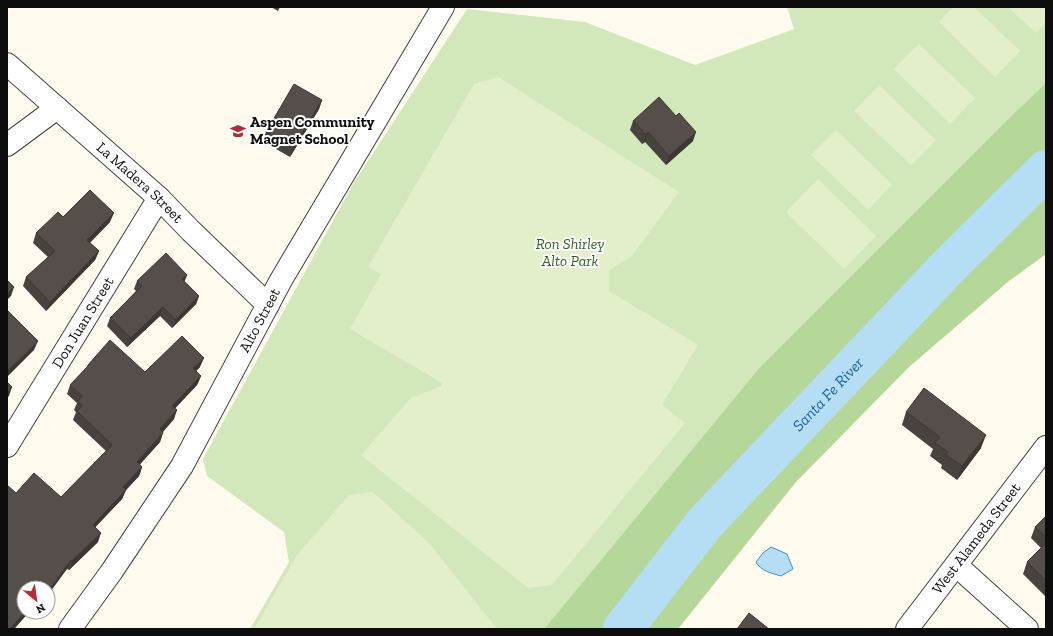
<svg xmlns="http://www.w3.org/2000/svg" width="1053" height="636" font-family="'Zilla Slab',serif">
<rect width="100%" height="100%" fill="#fefbee"/>
<path fill="#d2e7ba" d="M787 7H1046V83L1008 119 760 367 544 629H250L289 562 284 532 207 476 203 459 353 184 467 9 585 22 695 65 794 29Z"/>
<path fill="#b6d79a" d="M1046 83V254L1009 281 909 367 796 482 678 629H544L760 367 1008 119Z"/>
<path fill="#e3efcb" d="M953 7H974L1020 51 995 77 939 22Z
M1008 7H1046V22L1036 33Z
M919 44 975 98 950 124 894 69Z
M498 77 679 192 632 256 609 270V291L698 345 662 405 685 423 552 585 528 588 361 455 411 398 441 386 442 383 350 329 381 274 368 267 474 84Z
M879 85 936 140 911 165 854 111Z
M836 130 892 184 868 210 811 155Z
M818 179 876 236 844 269 786 212Z
M373 492 430 544 497 629H254L297 555 349 495Z"/>
<path fill="#b5ddf3" stroke="#4093c7" d="M771 547 787 554 793 569 781 576C771 573 761 571 756 562L763 553Z"/>
<g fill="none" stroke-linecap="round" stroke-linejoin="round">
<path stroke="#b5ddf3" stroke-width="40" id="s1" d="M623 629 704 524 948 267 1046 170"/>
<defs>
<g id="minor">
<path id="s2" d="M7 64 159 198 191 231 268 305"/>
<path d="M7 145 57 108"/>
<path id="s3" d="M7 446 159 198"/>
<path d="M956 565 1027 629"/>
<path id="s4" d="M70 629 112 571 182 466 281 280 443 7"/>
<path id="s5" d="M907 629 1046 447"/>
</g>
</defs>
<use href="#minor" stroke="#404040" stroke-width="24"/>
<use href="#minor" stroke="#fff" stroke-width="22"/>
</g>
<path fill="#494340" d="M271 7H280L278 11Z
M322 100 319 109 290 157 262 141 266 132Z
M633 121 693 141 666 165 645 142 642 144 630 130Z
M63 217 110 222 90 243 99 251 95 260 46 311 23 286 26 277 48 257 33 243 36 233Z
M187 275 184 281 199 296 196 304 172 328 160 316 127 347 107 326 110 318 136 291 134 289 137 281Z
M88 365 145 372 200 367 196 371 201 376 197 385 175 408 174 419 163 432 160 442 140 464 142 467 139 476 126 490 122 499 95 527 98 542 69 570 67 569 24 588 29 612 14 629H7L16 493 61 497 106 451 73 420 76 412 74 410 77 403 67 394 70 385 87 368Z
M906 412 981 448 957 480 941 468 942 465 930 456 933 449 902 425Z
M1046 516V597L1023 574 1027 562 1041 548 1031 538 1035 527Z"/>
<path fill="#3c3734" d="M322 100 319 109 290 157 293 148Z
M648 132 645 142 642 144 646 135Z
M696 132 693 141 666 165 669 156Z
M114 213 110 222 83 249 87 240Z
M99 251 95 260 46 311 50 302Z
M187 275 184 283 182 279Z
M14 287 11 296 7 300V294Z
M199 296 196 304 172 328 175 320Z
M163 307 160 316 127 347 131 338Z
M38 341 34 350 7 377V371Z
M204 358 200 367 190 377 193 368Z
M201 376 197 385 169 415 172 406Z
M12 387 9 396 7 398V393Z
M177 410 174 419 157 438 160 429Z
M163 433 160 442 134 471 137 462Z
M986 435 981 448 957 480 962 466Z
M142 467 139 476 126 490 122 499 89 534 93 525 123 487Z
M101 533 98 542 69 570 72 561Z
M71 560 67 569 48 595V591Z
M25 612H29L14 629H10Z"/>
<path fill="#554e4a" stroke="#3c3734" d="M294 84 322 100 293 148 266 132Z
M659 97 676 116 679 113 696 132 669 156 648 132 646 135 633 121Z
M90 190 114 213 87 240 99 251 50 302 26 277 55 251 36 233 58 212 63 217Z
M166 253 187 275 182 279 199 296 175 320 163 307 131 338 110 318 142 286 137 281Z
M7 280 14 287 7 294Z
M7 310 38 341 7 371Z
M182 336 204 358 193 368 201 376 172 406 177 410 160 429 163 433 137 462 142 467 123 487 126 490 93 525 101 533 72 561 71 560 48 591V588H24V612H25L10 629H7V485L16 493 34 473 61 497 112 445 77 411 82 406 78 401 82 396 70 385 88 366V365L110 340 145 372Z
M7 382 12 387 7 393Z
M924 388 986 435 962 466 946 455 948 452 935 443 940 437 906 412Z
M1046 516V537L1035 527Z
M1046 543V581L1027 562Z
M749 613 769 629H737Z"/>
<defs>
<symbol id="school-bare" viewBox="-9 -9 18 18"><path d="M0-5L7-2L0 1L-7-2ZM-4 1L0 2.5L4 1V4Q0 6-4 4Z" fill="#b72c34" stroke="#fff" stroke-width="2.5" paint-order="stroke"/></symbol>
</defs>
<g fill-rule="evenodd">
<use href="#school-bare" x="227" y="120" width="22" height="22"/>
</g>
<g text-anchor="middle" dominant-baseline="central" stroke-width="4" stroke-linejoin="round" paint-order="stroke">
<g font-size="15" font-weight="bold" fill="#0d0d0d" stroke="#fff" text-anchor="start">
<text x="250" y="122">Aspen Community<tspan x="250" dy="17">Magnet School</tspan></text>
</g>
<g font-size="15" fill="#0d0d0d" stroke="#fff">
<text stroke="none"><textPath href="#s2" startOffset="178">La Madera Street</textPath></text>
<text stroke="none"><textPath href="#s4" startOffset="363">Alto Street</textPath></text>
<text stroke="none"><textPath href="#s3" startOffset="145">Don Juan Street</textPath></text>
<text stroke="none"><textPath href="#s5" startOffset="114">West Alameda Street</textPath></text>
</g>
<g font-size="15" font-style="italic" fill="#2f6221" stroke="#fff">
<text x="570" y="244">Ron Shirley<tspan x="570" dy="17">Alto Park</tspan></text>
</g>
<g font-size="16" font-style="italic" fill="#1c6499" stroke="#fff">
<text stroke="none"><textPath href="#s1" startOffset="312">Santa Fe River</textPath></text>
</g>
</g>
<rect width="1053" height="636" fill="none" stroke="#0d0d0d" stroke-width="16"/>
<g transform="translate(36 600) rotate(151)"><circle r="19" fill="#ffffff" stroke="#9e9e9e"/>
<path d="M0-3L7 15L0 10L-7 15Z" fill="#b72c34"/>
<text y="-6" font-size="11" font-weight="bold" text-anchor="middle" fill="#0d0d0d">N</text>
</g>
</svg>
